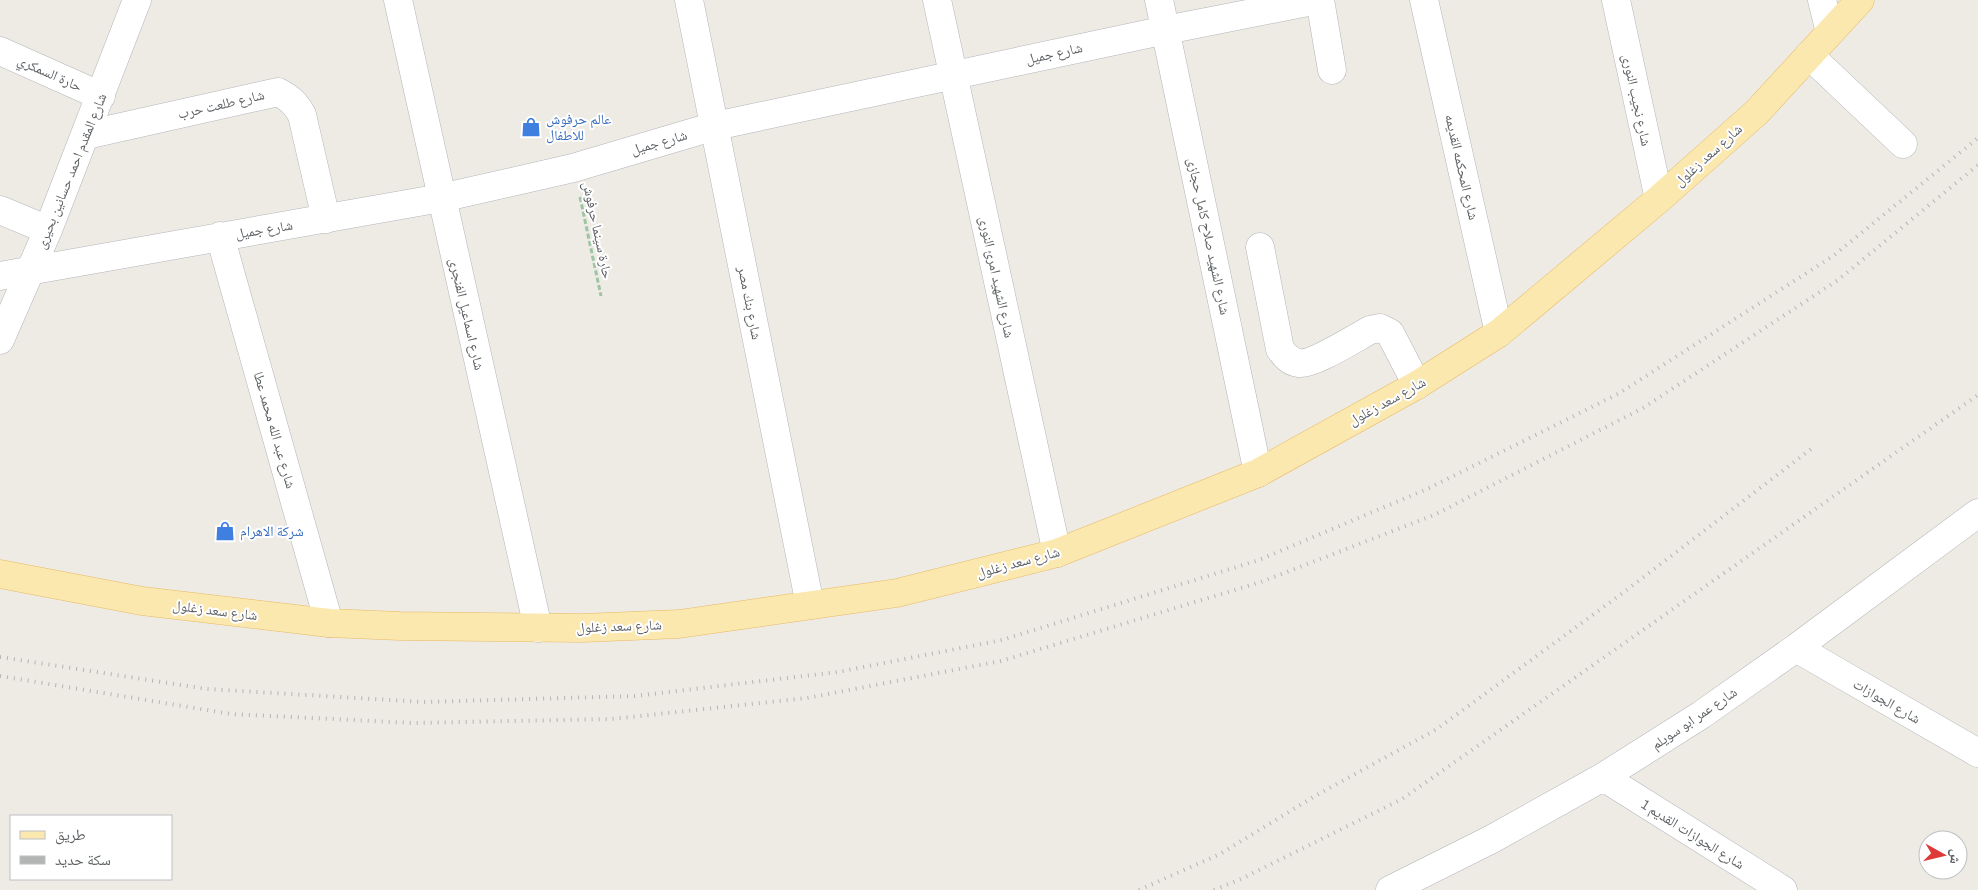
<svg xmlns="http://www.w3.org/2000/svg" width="1978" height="890" font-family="'Archivo Narrow','Noto Naskh Arabic',sans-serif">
<rect width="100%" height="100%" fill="#eeebe5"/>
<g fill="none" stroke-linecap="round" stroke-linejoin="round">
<defs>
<path id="minor" d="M398 0 538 628
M689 0 810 605
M937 0 1057 553
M1159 0 1258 473
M1320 0 1332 70
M1424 0 1499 333
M1616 0 1659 199
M1822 0 1830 32
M0 51 101 96
M1809 55 1903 144
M86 135 278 92C290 98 296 104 302 115L326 219
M0 210 48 230
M220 236 329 623
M1260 247 1280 349C1285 356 1290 362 1299 363 1313 365 1355 338 1370 330L1380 328 1390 333 1417 385
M0 276 441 198 573 168 715 126 1166 30 1318 0
M0 340 48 230 137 0
M1796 648 1978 753
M1603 777 1783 890
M1390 890 1492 839 1603 777 1701 715 1796 648 1978 513"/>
<path id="major" d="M0 574 142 601 329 623 400 626 582 628 679 624 897 593 1057 553 1258 473 1417 385 1499 333 1659 199 1757 112 1860 0"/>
</defs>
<use href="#minor" stroke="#b2b5b9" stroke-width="29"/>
<use href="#major" stroke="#e9b963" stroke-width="29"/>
<path stroke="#9dc5a4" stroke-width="3" stroke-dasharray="5 2.5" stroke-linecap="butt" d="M580 197 601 296"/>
<use href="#minor" stroke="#fff" stroke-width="28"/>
<use href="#major" stroke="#fae8ae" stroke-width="28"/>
<path stroke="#b3b4b4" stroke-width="4" stroke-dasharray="1 6" stroke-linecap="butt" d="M0 657 207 689 424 702 635 696 838 672 1002 640 1259 560 1427 489 1618 394 1833 256 1978 138
M0 676 231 714 413 723 612 719 807 698 1001 661 1261 582 1434 515 1643 408 1838 280 1978 165
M1139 890 1220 854 1315 796 1437 729 1624 592 1811 449
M1214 890 1241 879 1402 799 1978 395"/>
</g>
<defs>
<symbol id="shop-bare" viewBox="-9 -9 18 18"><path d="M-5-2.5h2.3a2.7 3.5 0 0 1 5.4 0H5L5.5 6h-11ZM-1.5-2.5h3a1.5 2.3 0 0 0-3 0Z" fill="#3f7fe0" stroke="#fff" stroke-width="2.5" paint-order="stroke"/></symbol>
</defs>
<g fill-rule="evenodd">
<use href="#shop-bare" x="517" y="113" width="28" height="28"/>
<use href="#shop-bare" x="211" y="517" width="28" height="28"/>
</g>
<g text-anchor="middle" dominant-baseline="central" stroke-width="4" stroke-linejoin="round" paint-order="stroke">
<g font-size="14" fill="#5d6164" stroke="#fff">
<text transform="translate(1054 53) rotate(-12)">شارع جميل</text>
<text transform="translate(50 73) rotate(24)">حارة السمكري</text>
<text transform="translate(1637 100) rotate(78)">شارع نجيب النورى</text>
<text transform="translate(221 104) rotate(-13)">شارع طلعت حرب</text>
<text transform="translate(659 142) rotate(-16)">شارع جميل</text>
<text transform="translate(1708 155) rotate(-42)">شارع سعد زغلول</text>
<text transform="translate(1462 167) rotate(77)">شارع المحكمه القديمه</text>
<text transform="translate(71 171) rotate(-68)">شارع المقدم احمد حسانين بحيرى</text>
<text transform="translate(264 229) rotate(-9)">شارع جميل</text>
<text transform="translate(598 230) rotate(78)">حارة سينما حرفوش</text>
<text transform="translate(1209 236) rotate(78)">شارع الشهيد صلاح كامل حجازى</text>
<text transform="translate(997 277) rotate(78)">شارع الشهيد امرئ النورى</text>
<text transform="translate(750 303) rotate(79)">شارع بنك مصر</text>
<text transform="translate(467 314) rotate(77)">شارع اسماعيل الفنجرى</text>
<text transform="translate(1387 401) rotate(-29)">شارع سعد زغلول</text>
<text transform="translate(275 430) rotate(74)">شارع عبد الله محمد عطا</text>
<text transform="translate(1018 562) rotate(-15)">شارع سعد زغلول</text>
<text transform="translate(215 610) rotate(7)">شارع سعد زغلول</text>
<text transform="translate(619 626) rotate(-2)">شارع سعد زغلول</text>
<text transform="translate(1887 701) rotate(30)">شارع الجوازات</text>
<text transform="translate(1694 718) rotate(-34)">شارع عمر ابو سويلم</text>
<text transform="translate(1693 834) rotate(32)">شارع الجوازات القديم 1</text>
</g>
<g font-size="14" fill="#366cbe" stroke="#fff" text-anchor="start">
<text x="546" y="119">عالم حرفوش<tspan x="546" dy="16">للاطفال</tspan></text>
<text x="240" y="531">شركة الاهرام</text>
</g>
</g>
<rect x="10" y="815" width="162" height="65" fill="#ffffff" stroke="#bec0c1"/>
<rect x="20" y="831" width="25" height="8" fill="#fae8ae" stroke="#bec0c1"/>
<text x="55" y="840" font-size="15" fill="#5d6164">طريق</text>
<rect x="20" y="856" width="25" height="8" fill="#b3b4b4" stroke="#bec0c1"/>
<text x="55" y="865" font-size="15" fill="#5d6164">سكة حديد</text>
<g transform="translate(1943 855) rotate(98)"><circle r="24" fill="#ffffff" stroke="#bec0c1"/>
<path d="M0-4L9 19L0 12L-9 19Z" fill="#df3a3a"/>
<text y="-8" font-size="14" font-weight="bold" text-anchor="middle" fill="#5d6164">ش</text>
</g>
</svg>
